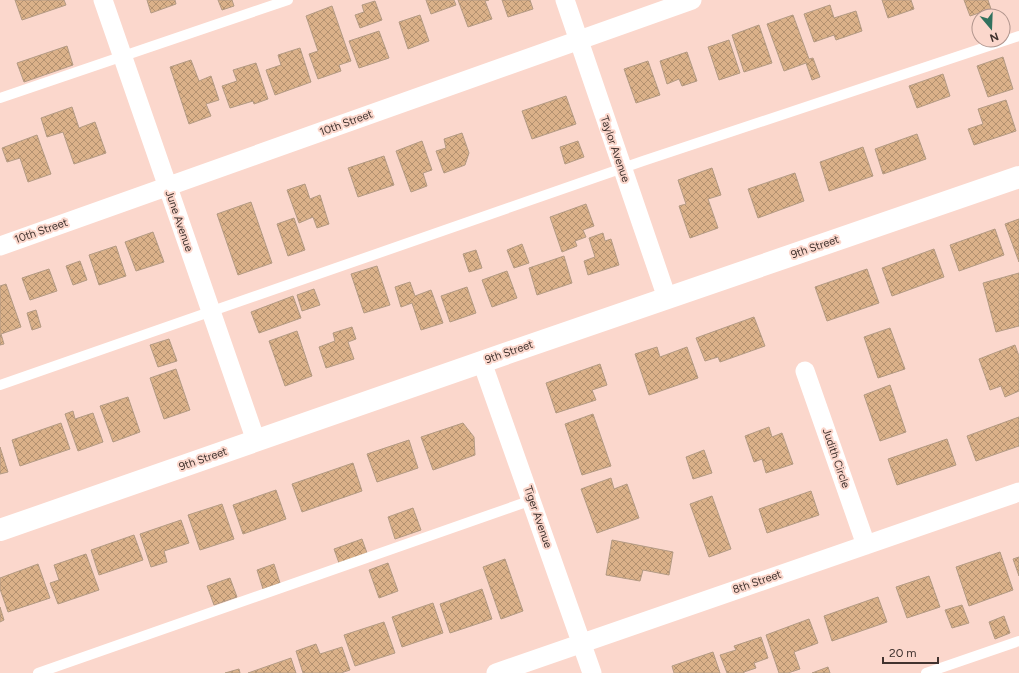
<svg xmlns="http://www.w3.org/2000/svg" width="1019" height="673" font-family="Figtree,sans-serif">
<defs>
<pattern id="building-cross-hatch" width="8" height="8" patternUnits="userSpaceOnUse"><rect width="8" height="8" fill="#dbb189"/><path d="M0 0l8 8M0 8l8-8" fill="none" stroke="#b39170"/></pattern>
</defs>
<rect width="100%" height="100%" fill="#fbd7cc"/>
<path fill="url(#building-cross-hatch)" stroke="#b39a83" d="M15 0H64L66 5 22 20Z
M147 0H175L176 4 151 13Z
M218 0H232L234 6 222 10Z
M426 0H454L456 5 431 14Z
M458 0H489L485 1 492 19 468 27Z
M502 0H530L533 9 508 17Z
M882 0H911L914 9 888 18Z
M964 0H988L991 9 970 16Z
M375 1 382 20 360 28 355 15 364 12 362 5Z
M830 5 834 18 856 11 862 31 836 40 834 35 814 42 804 14Z
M332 6 351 61 339 65 341 71 318 79 309 54 318 51 306 16Z
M420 15 429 41 408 49 399 22Z
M793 15 809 59 813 58 820 77 812 80 806 63 784 71 767 24Z
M759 25 772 63 744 72 732 35Z
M379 31 389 58 359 68 349 41Z
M729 40 740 73 719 80 708 47Z
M67 46 73 65 24 82 17 63Z
M300 48 311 82 275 95 266 70 281 65 278 55Z
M687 52 697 81 682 86 679 79 667 84 660 61Z
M1003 57 1013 89 988 97 977 66Z
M191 60 199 81 211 76 219 100 206 104 211 116 189 124 170 67Z
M648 61 660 95 636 103 624 69Z
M256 63 268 99 254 104 253 101 230 108 222 86 237 81 233 70Z
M943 74 950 96 917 108 909 86Z
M566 96 576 124 532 139 522 111Z
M1006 100 1016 131 974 145 968 129 983 124 978 109Z
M72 107 79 128 95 122 106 153 74 164 63 132 47 137 41 118Z
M462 133 469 153 465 165 444 173 436 151 446 148 444 139Z
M917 134 926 159 883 174 875 149Z
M37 135 51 174 28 182 20 158 7 162 2 148Z
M422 141 432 170 423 173 427 186 411 192 396 151Z
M578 141 584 157 565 164 560 147Z
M863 147 873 176 829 191 820 162Z
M384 156 394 185 358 197 348 168Z
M712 168 721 195 708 199 718 228 690 238 679 206 686 204 678 180Z
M795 173 804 201 758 218 748 189Z
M305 184 310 199 320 195 329 224 317 228 313 217 299 223 287 190Z
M251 202 272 263 238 275 217 214Z
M586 204 594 226 583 230 586 237 575 241 577 246 562 252 550 217Z
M294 218 305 250 288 256 277 224Z
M1019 219V262L1005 224Z
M995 229 1004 255 959 271 950 245Z
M153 232 164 262 136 271 125 242Z
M603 233 605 241 611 239 619 265 588 275 584 261 595 257 589 238Z
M522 244 529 263 514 268 507 250Z
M116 246 126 276 99 285 89 255Z
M934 249 944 277 892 296 882 268Z
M476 250 482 268 469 272 463 254Z
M564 256 572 283 537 295 529 268Z
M80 261 87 280 73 285 66 266Z
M377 266 390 305 364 313 351 274Z
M49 269 57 291 30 300 22 278Z
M867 269 879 303 827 321 815 287Z
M507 271 517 298 492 307 482 280Z
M1019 273V326L996 332 983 283Z
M410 282 415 296 431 290 443 323 421 330 412 303 401 307 395 287Z
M6 284 21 327 1 334 4 344 0 345V286Z
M467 287 476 313 450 322 441 296Z
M314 289 320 305 302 311 297 295Z
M293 296 301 318 259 333 251 312Z
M36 310 41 327 32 330 27 313Z
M754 317 765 346 720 362 718 357 705 361 696 338Z
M352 327 356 339 348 342 354 359 326 368 319 347 335 341 333 333Z
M890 328 905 369 878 378 864 337Z
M297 331 312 376 285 386 269 341Z
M169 339 177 361 158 367 150 345Z
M1015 345 1019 356V391L1005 397 1001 386 990 390 979 359Z
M657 347 660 357 687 347 698 378 649 395 635 354Z
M600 364 607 385 592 390 596 400 556 413 546 383Z
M176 369 190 410 164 419 150 378Z
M890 385 906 432 880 441 864 395Z
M128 397 140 432 113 442 100 406Z
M73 411 75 419 93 413 103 442 78 451 65 414Z
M593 414 611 466 582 475 565 424Z
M1019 417V446L976 461 967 436Z
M61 423 70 449 20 466 12 440Z
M463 423 474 437 475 455 433 470 421 437Z
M769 427 772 437 782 433 793 464 766 473 762 459 754 462 745 436Z
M947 439 956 465 897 485 888 459Z
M409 440 418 468 377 482 367 454Z
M0 447 8 472 0 474Z
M704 450 712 473 693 479 686 457Z
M353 463 362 491 302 512 292 484Z
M611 478 614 489 627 484 639 518 597 533 581 489Z
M276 490 286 519 243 534 233 505Z
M811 491 819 515 767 533 759 509Z
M712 496 731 549 709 557 690 504Z
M222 504 234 539 200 550 188 515Z
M413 508 421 530 395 539 388 517Z
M181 520 189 543 164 551 167 562 151 567 140 534Z
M134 535 143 560 99 575 91 550Z
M362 539 367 553 339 563 334 549Z
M612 540 673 552 669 575 643 570 640 581 606 575Z
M1000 552 1013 590 969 606 956 567Z
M86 554 99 590 58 604 50 583 59 580 54 565Z
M1019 557V576L1013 559Z
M505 559 523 611 501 619 483 567Z
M388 563 398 591 379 598 369 570Z
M38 564 50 598 8 612 0 589V578Z
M274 564 280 583 263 589 257 570Z
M929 576 940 607 907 618 896 587Z
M230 578 237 597 214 605 207 586Z
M482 589 492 619 450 633 440 604Z
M878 597 887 622 832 641 824 616Z
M433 603 443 633 402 647 392 617Z
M962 605 969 623 952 628 945 610Z
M0 607 4 620 0 622Z
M1004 616 1010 633 995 639 989 622Z
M809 619 818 643 794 652 800 669 788 673H779L766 635Z
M384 622 395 653 355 666 344 635Z
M761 637 768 658 754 663 756 668 744 672V673H727L720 655 736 650 734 646Z
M316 644 320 654 342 647 350 670 341 673H303L296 651Z
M713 652 720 673H674L672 666Z
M291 658 296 673H248Z
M828 667 830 673H812Z
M239 669 240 673H225Z"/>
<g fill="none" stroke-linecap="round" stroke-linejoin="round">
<path stroke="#fff" stroke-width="10" d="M0 98 288 0
M0 385 643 161 1019 36
M38 673 532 500
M926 673 1019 641"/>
<path stroke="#fff" stroke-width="19" d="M103 0 256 441
M565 0 667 298
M0 246 692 0
M482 362 592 673
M805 371 866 545
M496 673 1019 492"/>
<path stroke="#fff" stroke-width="22" d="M0 530 502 355 1019 177"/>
</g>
<g text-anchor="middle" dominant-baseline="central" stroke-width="4" stroke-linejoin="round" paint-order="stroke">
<g font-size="11" fill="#41332f" stroke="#fbd7cc">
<text transform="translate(346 123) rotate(-20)">10th Street</text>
<text transform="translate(615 149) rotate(71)">Taylor Avenue</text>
<text transform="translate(179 221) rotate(71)">June Avenue</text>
<text transform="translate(41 231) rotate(-19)">10th Street</text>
<text transform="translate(815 247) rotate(-19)">9th Street</text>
<text transform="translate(509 352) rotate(-19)">9th Street</text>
<text transform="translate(836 458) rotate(71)">Judith Circle</text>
<text transform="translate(203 459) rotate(-19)">9th Street</text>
<text transform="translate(538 517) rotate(71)">Tiger Avenue</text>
<text transform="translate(757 582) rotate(-19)">8th Street</text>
</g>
</g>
<g transform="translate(991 28) rotate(161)"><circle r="19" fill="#fbd7cc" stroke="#b1958d"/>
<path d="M0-3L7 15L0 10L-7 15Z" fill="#32715e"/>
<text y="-6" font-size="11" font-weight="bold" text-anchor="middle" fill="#41332f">N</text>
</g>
<path d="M883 657v6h55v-6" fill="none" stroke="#41332f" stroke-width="2"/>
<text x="889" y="657" font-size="12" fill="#41332f" stroke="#fbd7cc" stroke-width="3" paint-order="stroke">20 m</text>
</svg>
